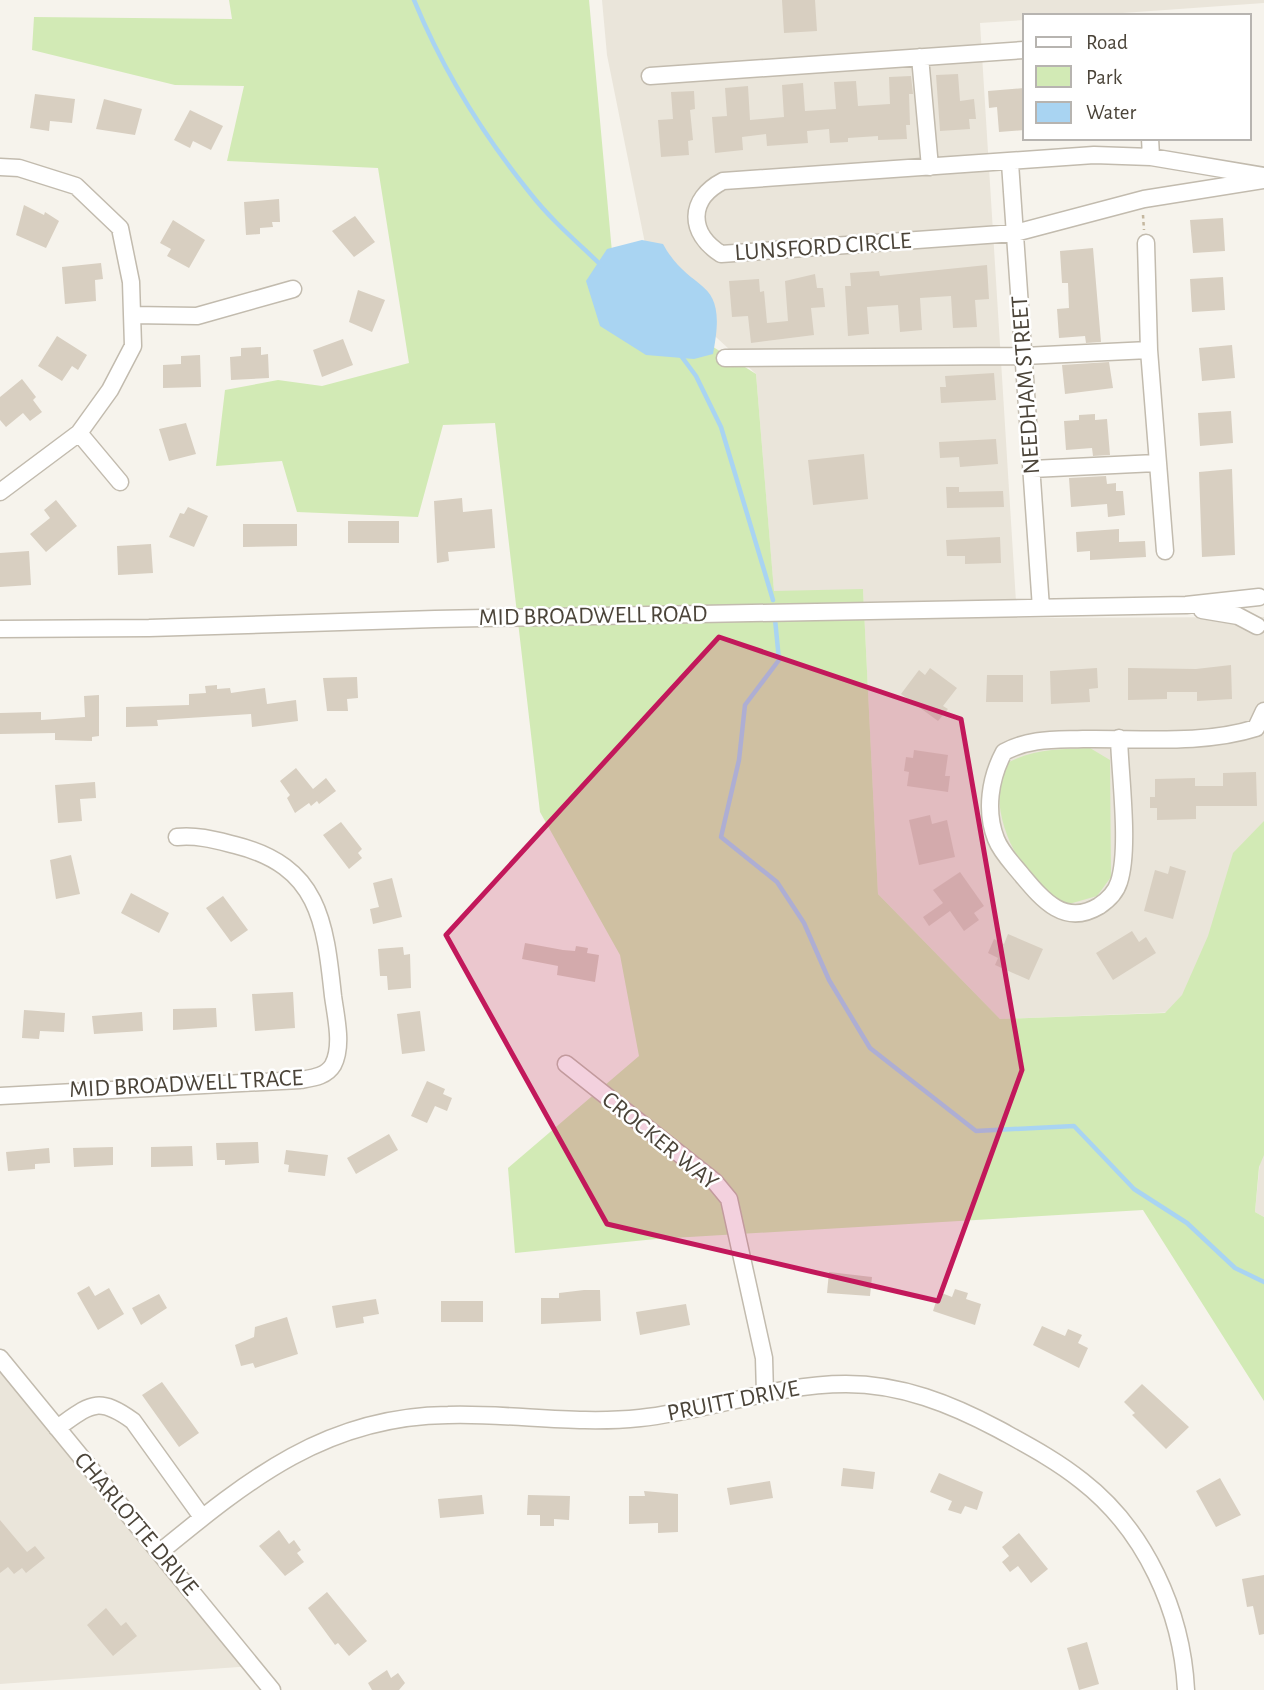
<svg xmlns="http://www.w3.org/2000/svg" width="1264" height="1690" font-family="'Alegreya Sans',sans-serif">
<rect width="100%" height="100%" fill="#f6f3ec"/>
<path fill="#eae5da" d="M602 0H1264V3L1080 16H1024V20L980 23 1017 618 1264 617V1051L1205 1011 1000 1019 878 894 863 590 774 592 756 374 652 278 607 55Z
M1264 1119V1217L1255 1212Z
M0 1352 253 1666 0 1684Z"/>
<path fill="#d2eab5" d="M229 0H589L615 285 756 374 774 591 863 589 878 894 1000 1019 1165 1013 1182 995 1208 936 1233 853 1264 821V1155L1259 1167 1255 1212 1264 1217V1401L1143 1210 656 1239 515 1253 508 1168 639 1056 620 955 540 812 495 423 443 425 418 517 297 512 282 461 216 466 225 390 278 380 322 386 409 363 378 168 227 161 244 86 175 85 32 50 34 17 232 19Z
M1090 748 1110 760 1111 877 1097 896 1069 904C1024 889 979 806 1009 762 1035 749 1061 749 1090 748Z"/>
<path fill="#a9d4f2" d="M642 240 663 244C692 297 729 273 713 354L694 359 646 355 600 326 586 281 607 249Z"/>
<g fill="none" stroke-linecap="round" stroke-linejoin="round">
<path stroke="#a9d4f2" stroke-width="4.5" d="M414 0C442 68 484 136 530 193 551 220 577 242 602 266
M679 353 696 376 721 427 773 600
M775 619 779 660 745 705 739 760 721 837 777 882 804 923 829 980 870 1048 976 1131 1074 1126 1134 1189 1187 1223 1235 1268 1264 1282"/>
</g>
<path fill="#d8cfc1" d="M782 0H815L817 31 784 33Z
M958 74 960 101 974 99 976 119H969L970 129 940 131 936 75Z
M911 76 913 94H909L910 125H906L907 139 878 140V136L848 138V142L830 143 829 129 807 131 808 143 767 146 766 134 742 137 743 150 715 153 712 117 727 116 725 88 748 86 750 120 784 117 782 85 803 83 805 111 836 109 834 82 856 81 858 106 890 104 889 77Z
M1024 88V130L999 132 997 107 989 108 988 91Z
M694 91 695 109 690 110 693 140 688 141 689 155 661 157 658 120 673 119 671 92Z
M35 94 75 99 72 123 50 121 49 131 30 128Z
M104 99 142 109 135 135 96 129Z
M190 110 223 126 211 150 193 141 190 148 174 140Z
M279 199 280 222H272L273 227 260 228V234L246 235 244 202Z
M24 205 44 215 45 212 59 221 46 248 16 235Z
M355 216 375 242 354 257 332 231Z
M1223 218 1225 251 1193 253 1190 220Z
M173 220 205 240 189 268 167 256 171 249 160 243Z
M1093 248 1101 342 1086 343 1085 336 1059 338 1057 309 1069 308 1068 283H1062L1060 251Z
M101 263 103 279 95 280 96 301 65 304 62 267Z
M987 265 989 299 975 300 977 327 953 328 951 296 920 298 922 330 900 332 898 305 867 307 869 334 848 336 845 286H851L850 273 879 271 880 276Z
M815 274 817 288H823L825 307 811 308 814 335 751 343 748 316 732 317 729 281 759 279 760 292 764 291 767 323 788 321 785 281Z
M1223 277 1225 310 1192 312 1190 279Z
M358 290 385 300 372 332 349 322Z
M57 336 87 355 78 370 72 366 62 381 38 366Z
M343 339 353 365 322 377 313 350Z
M1232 345 1235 378 1202 381 1199 348Z
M261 347V355L268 354 269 378 231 380 230 357 241 356V348Z
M200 355 201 387 163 388V365L181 364V356Z
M1109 362 1113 388 1065 394 1062 365Z
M994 373 996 400 941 403 940 387H946L945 376Z
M22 379 36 397 33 400 42 412 30 421 23 413 6 427 0 420V397Z
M1231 411 1233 443 1200 446 1198 413Z
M1095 414V420L1107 419 1110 455 1093 456 1092 448 1066 450 1064 421 1079 420V415Z
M186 423 196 454 169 461 159 429Z
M996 439 998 464 960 467 959 457 940 458 939 442Z
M864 454 868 499 813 505 808 460Z
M1232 469 1235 555 1202 557 1199 472Z
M1106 476 1107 484 1116 483V491H1123L1125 515 1108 517 1107 504 1071 507 1069 478Z
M946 487H959V492L1003 491 1004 507 947 508Z
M462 498 463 512 492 509 495 548 448 552 449 561 437 563 434 501Z
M56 500 77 526 46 552 30 534 50 518 44 510Z
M188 507 208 516 194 547 169 537 180 513 184 514Z
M348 521H399V543H348Z
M243 524H297V546L243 547Z
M1119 529V542L1145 541 1146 557 1090 560V551L1077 552 1076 532Z
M1000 537 1001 563 965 564V556H947L946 540Z
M151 544 153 573 118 575 117 546Z
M29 551 31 585 0 587V553Z
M1231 665 1232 699 1197 701V692H1167V699L1128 700V668L1196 669Z
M930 668 957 688 943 706 948 709 938 721 901 694 919 670 925 675Z
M1097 668 1098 688 1089 689 1090 702 1051 704 1050 671Z
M987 675H1023V702H986Z
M357 677 358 698 347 699 348 711H327L323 678Z
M217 685V689L230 688 231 693 265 688 267 704 296 700 298 721 252 727 251 714 157 720 158 726 126 727V707L189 705V694L206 693 205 686Z
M99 695V736L92 737V741L55 740V733L0 734V713L41 712V720L85 717 84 696Z
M914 750 948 755 945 776H950L948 792 907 786 909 772 904 771 906 757 913 758Z
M296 768 313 789 326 778 336 791 319 804 317 801 311 806 309 803 295 813 287 798 290 795 280 781Z
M1256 772 1257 806H1196V819L1157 820V808H1150V797H1155V779L1195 778V786H1223V773Z
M95 782 96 798 80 799 82 821 58 823 55 785Z
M930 815 932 824 947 820 955 857 919 865 909 820Z
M341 822 362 849 358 853 362 858 349 869 323 835Z
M71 855 80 894 56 899 50 860Z
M1170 866 1186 871 1173 919 1144 911 1155 870 1168 874Z
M960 872 984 906 974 913 979 920 964 931 950 911 929 926 923 917 943 903 933 890Z
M392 878 402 917 373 924 370 909 379 907 373 883Z
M131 893 169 913 159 933 121 913Z
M223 896 248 930 231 942 206 908Z
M1132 931 1139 942 1146 937 1156 953 1113 980 1096 953Z
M1008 934 1043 949 1029 980 995 965 998 958 988 953 994 939 1004 944Z
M525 943 563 950 575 951 576 946 588 948 587 953 599 955 595 982 557 975 558 966 522 959Z
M403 947 404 955 410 954 411 988 388 990 387 976H380L378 949Z
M293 992 295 1028 255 1031 252 994Z
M216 1008 217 1027 173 1030V1009Z
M24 1010 65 1013 64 1032 40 1031 39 1039 22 1038Z
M420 1011 425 1051 402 1054 397 1014Z
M142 1012 143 1031 94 1034 92 1016Z
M427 1081 445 1089 443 1094 452 1098 447 1111 435 1106 427 1123 411 1116Z
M389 1134 398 1150 356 1174 347 1158Z
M258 1142 259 1163 225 1165V1160H217L216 1143Z
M192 1146 193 1166 151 1167V1147Z
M113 1147V1165L74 1167 73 1148Z
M49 1148 50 1163 35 1164V1169L8 1171 6 1152Z
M286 1150 328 1155 325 1176 288 1172 289 1165 284 1164Z
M829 1272 872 1277 870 1296 827 1293Z
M89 1286 95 1296 109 1288 124 1314 98 1330 77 1293Z
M955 1289 968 1293 966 1299 981 1304 975 1325 933 1311 939 1292 952 1297Z
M584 1290H600L601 1321 541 1324V1298H559V1293Z
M159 1294 167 1308 141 1325 132 1308Z
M376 1299 379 1314 363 1317 364 1323 336 1328 332 1306Z
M441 1301H483V1322H441Z
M686 1304 690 1325 640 1335 636 1312Z
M287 1317 298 1354 255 1368 253 1363 241 1366 235 1345 254 1337 255 1327Z
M1042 1326 1065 1336 1068 1329 1082 1335 1078 1343 1088 1348 1079 1368 1033 1345Z
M162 1382 199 1433 179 1447 142 1395Z
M1142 1384 1189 1427 1166 1449 1132 1415 1135 1413 1124 1402Z
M843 1468 875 1472 873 1489 841 1486Z
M939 1473 983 1492 977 1510 965 1506 961 1514 948 1510 952 1501 930 1492Z
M1220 1478 1241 1515 1216 1527 1196 1491Z
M770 1481 773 1498 730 1505 727 1488Z
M644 1491 678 1494V1532L658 1533V1523L629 1524V1496H645Z
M482 1495 484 1514 440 1518 438 1499Z
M528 1495 570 1496 569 1520 554 1519V1526H540V1515H527Z
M0 1520 27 1552 35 1546 45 1558 26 1573 22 1568 14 1574 8 1567 0 1573Z
M279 1530 289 1544 294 1540 301 1550 297 1553 304 1562 285 1576 259 1546Z
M1019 1533 1048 1569 1031 1583 1018 1566 1010 1572 1002 1562 1009 1556 1002 1547Z
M1264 1575V1634L1259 1635 1253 1606 1247 1607 1242 1579Z
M327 1592 367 1641 349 1656 338 1643 335 1645 308 1608Z
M106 1608 121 1626 126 1622 137 1636 113 1656 87 1625Z
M1087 1642 1099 1684 1079 1690 1067 1648Z
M387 1670 391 1678 398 1673 405 1683 399 1690H372L368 1683Z"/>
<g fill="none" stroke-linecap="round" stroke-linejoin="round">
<defs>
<path id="minor" d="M920 57 930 167
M650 76 1024 50
M1150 138 1151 157
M1010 163 1041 608
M0 167 19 168 76 186 120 228 131 282 133 346 110 390 79 433 0 492
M1264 176 1151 157 1094 155 723 181C688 199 688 233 721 254L1015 233 1144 199 1264 180
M1146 243 1149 350 1165 551
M132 315 197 316 293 289
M725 358 1024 356 1149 350
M79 433 120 482
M1032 469 1156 463
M1202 610 1238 616 1257 626
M0 629 149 628 435 619 1186 605 1259 597
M1119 738C1120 776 1130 848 1119 882 1116 892 1108 900 1099 906 1064 927 1042 899 1021 874 1012 863 1001 852 996 839 985 811 990 778 1004 752 1030 738 1055 740 1083 739 1139 738 1203 745 1256 728L1264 711
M566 1064 715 1182 729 1199 764 1358 765 1394
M0 1096 300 1080C311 1078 326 1077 333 1065 343 1046 336 1018 333 996 325 921 319 866 235 845 215 840 198 835 177 837
M0 1358 272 1690
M57 1428C90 1405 97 1395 133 1421L202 1517
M160 1552C249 1479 327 1416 448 1415 512 1413 576 1425 640 1418 709 1411 776 1384 846 1384 901 1384 951 1404 998 1429 1027 1445 1056 1460 1082 1481 1145 1530 1182 1611 1186 1690"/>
</defs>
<use href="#minor" stroke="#c2bbae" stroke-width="19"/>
<path stroke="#c4b79f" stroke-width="2.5" stroke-dasharray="3.5 3.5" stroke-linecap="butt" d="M1143 215 1144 230"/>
<use href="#minor" stroke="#fff" stroke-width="16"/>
</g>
<path fill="#c2185b" fill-opacity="0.2" stroke="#c2185b" stroke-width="5" stroke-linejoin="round" d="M719 637 961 719 1022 1070 938 1301 607 1224 446 935Z"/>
<g text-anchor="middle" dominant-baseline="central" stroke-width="5" stroke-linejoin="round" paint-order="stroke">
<g font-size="24" fill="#4b4439" stroke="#fff">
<text transform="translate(823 247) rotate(-4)">LUNSFORD CIRCLE</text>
<text transform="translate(1026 385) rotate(-94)">NEEDHAM STREET</text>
<text transform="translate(593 616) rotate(-1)">MID BROADWELL ROAD</text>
<text transform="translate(186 1084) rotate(-3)">MID BROADWELL TRACE</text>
<text transform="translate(660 1141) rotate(39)">CROCKER WAY</text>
<text transform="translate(733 1401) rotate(-11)">PRUITT DRIVE</text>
<text transform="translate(136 1524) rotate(50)">CHARLOTTE DRIVE</text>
</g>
</g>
<rect x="1023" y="14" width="228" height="126" fill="#ffffff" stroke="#b7b4b0" stroke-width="2"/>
<rect x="1036" y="37" width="35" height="10" fill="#ffffff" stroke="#b7b4b0" stroke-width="2"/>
<text x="1086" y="49" font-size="21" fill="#4b4439">Road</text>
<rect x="1036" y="66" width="35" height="21" fill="#d2eab5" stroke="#b7b4b0" stroke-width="2"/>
<text x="1086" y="84" font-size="21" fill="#4b4439">Park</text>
<rect x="1036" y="102" width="35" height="21" fill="#a9d4f2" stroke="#b7b4b0" stroke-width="2"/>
<text x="1086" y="119" font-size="21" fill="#4b4439">Water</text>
</svg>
